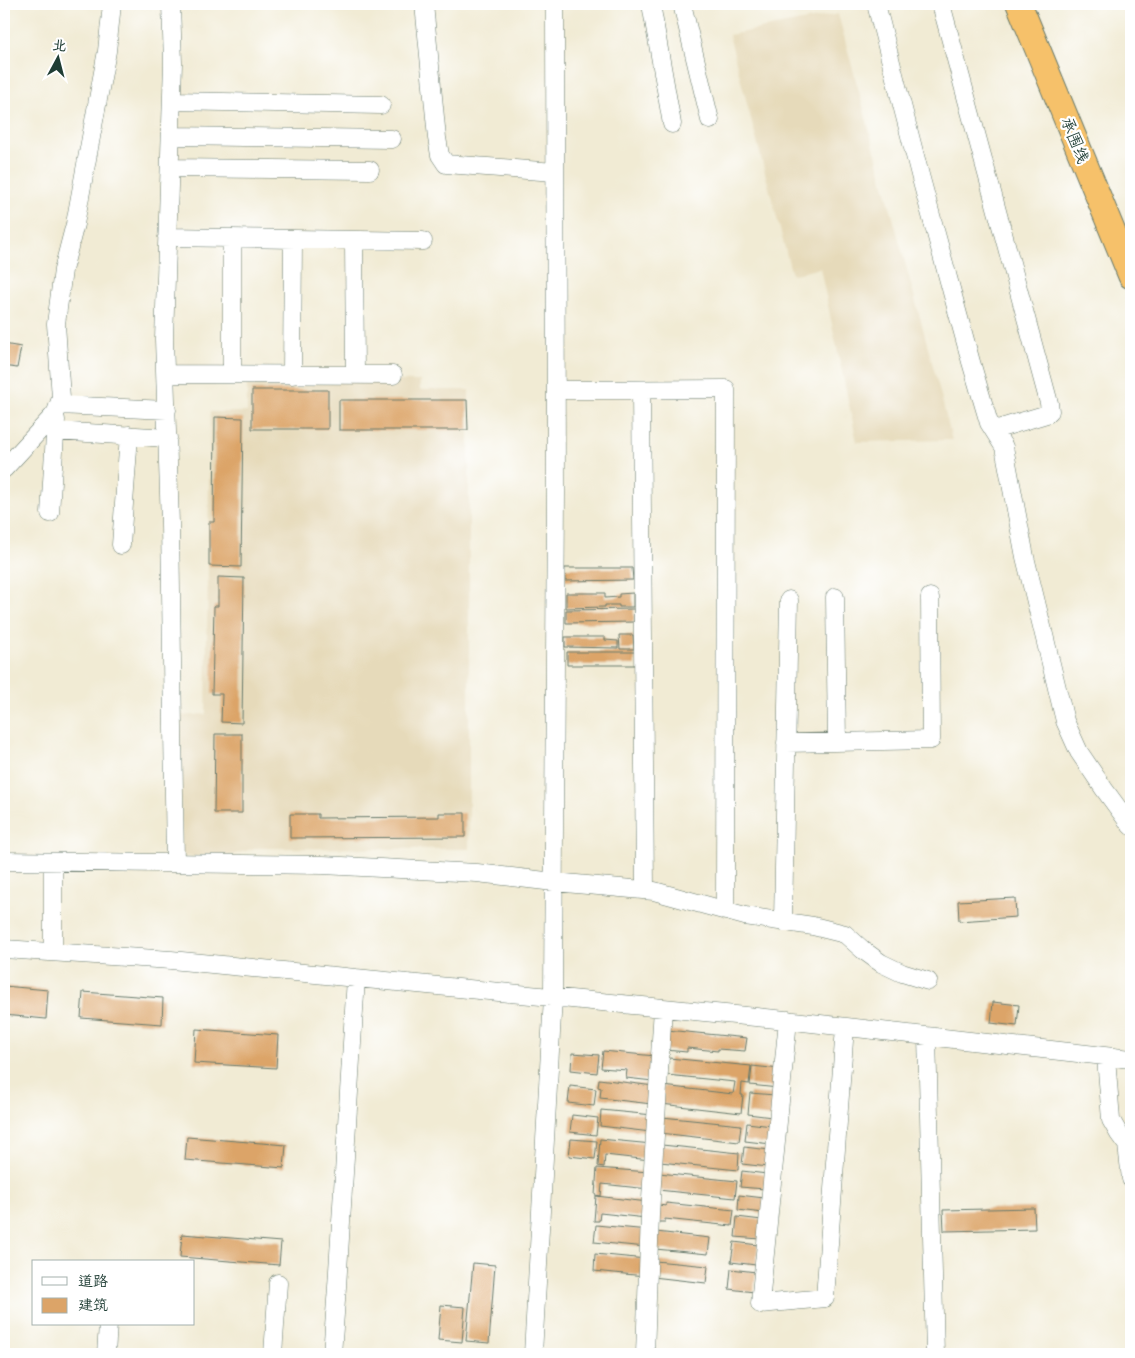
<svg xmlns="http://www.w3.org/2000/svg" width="1135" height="1358" font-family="Sriracha,'LXGW WenKai TC',sans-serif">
<rect width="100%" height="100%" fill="#fff"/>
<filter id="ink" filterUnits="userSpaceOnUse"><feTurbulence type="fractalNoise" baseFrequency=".02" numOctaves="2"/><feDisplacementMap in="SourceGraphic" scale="10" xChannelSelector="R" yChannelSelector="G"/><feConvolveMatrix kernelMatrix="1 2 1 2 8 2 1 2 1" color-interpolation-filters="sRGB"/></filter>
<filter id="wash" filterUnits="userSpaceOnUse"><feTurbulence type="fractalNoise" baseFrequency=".0096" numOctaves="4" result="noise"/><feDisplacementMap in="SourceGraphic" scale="20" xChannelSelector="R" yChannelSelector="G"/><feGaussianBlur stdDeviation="1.12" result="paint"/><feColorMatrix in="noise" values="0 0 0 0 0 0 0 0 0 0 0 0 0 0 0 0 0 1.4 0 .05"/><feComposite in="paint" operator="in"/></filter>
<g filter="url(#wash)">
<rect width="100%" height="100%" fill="#f1ebd4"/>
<path fill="#e6daba" d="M838 14 939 388 952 440 857 442 820 268 792 275 729 35Z
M247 379 420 381V390H469V849L255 848 232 855 182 857 179 716 206 714 210 412H247Z"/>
<g id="blocks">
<path fill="#dca468" d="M4 344 21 347 17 368 4 366Z
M252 390H328V429H252Z
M339 400H467L468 430H339Z
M215 417 243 418 241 567 209 566V522H214Z
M565 568H632L633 580 565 581Z
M218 577 244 578 242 723 221 722 222 694H212L214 606H218Z
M566 593H605V598L619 597V594L633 593V607H619V605H605V607L566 608Z
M634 609V622L566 623V610Z
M619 635H633L634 649H620Z
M565 637H605V640L618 641V648L565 647Z
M567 652H635V665H567Z
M215 734H242V813H214Z
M439 813H465V837L290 838V814H318V818L439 817Z
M1015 898 1016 917 959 921 958 901Z
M4 986 48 990 46 1019 4 1015Z
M83 992 163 998 162 1024 81 1018Z
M993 1002 1019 1005 1017 1026 991 1023Z
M196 1029 278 1035 276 1068 194 1063Z
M667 1030 747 1038 745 1051 718 1049V1051L687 1048V1052L665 1050Z
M603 1051 655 1056 653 1081 626 1078 627 1070 601 1068Z
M572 1053 599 1055 597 1073 571 1070Z
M669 1058 751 1066 749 1084 742 1083 741 1095H743L741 1113 661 1104 663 1086 733 1094 735 1082 667 1075Z
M752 1066 780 1069 778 1088 750 1085Z
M599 1079 654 1086 652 1104 600 1098 601 1088 598 1087Z
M570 1086 596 1089 594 1106 568 1103Z
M750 1093 775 1095 772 1117 748 1114Z
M601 1110 653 1115 651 1132 600 1126Z
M572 1115 598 1118 596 1135 570 1132Z
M662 1117 741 1125 739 1142 660 1133Z
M747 1123 772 1126 771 1144 745 1141Z
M187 1137 286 1145 284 1168 185 1160Z
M571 1139 597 1141 595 1159 569 1156Z
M600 1139 652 1144 650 1160 605 1155 604 1167 598 1166Z
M662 1145 739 1153 738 1170 660 1162Z
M744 1147 770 1150 768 1167 742 1164Z
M597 1168 649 1172V1189L602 1184 601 1196 595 1195Z
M742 1171 767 1174 765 1189 740 1187Z
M659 1173 737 1181 735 1198 658 1190Z
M739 1195 764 1198 763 1213 738 1210Z
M596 1196 648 1202 646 1218 600 1213 599 1221H594Z
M666 1203 734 1210 732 1226 665 1219V1222H657L659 1205 666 1206Z
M1034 1208 1035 1229 944 1231 943 1210Z
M737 1217 762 1220 760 1239 735 1237Z
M596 1225 648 1230 646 1247 594 1242Z
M656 1232 710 1238 708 1254 655 1249Z
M182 1234 281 1242 279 1265 180 1257Z
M734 1242 758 1245 756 1265 731 1262Z
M595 1254 646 1259 645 1276 594 1271Z
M655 1261 708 1266 706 1283 653 1277Z
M473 1263 495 1265 489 1343 466 1341Z
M731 1269 756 1272 754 1292 729 1289Z
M441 1305 465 1307 462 1342 438 1340Z"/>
</g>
</g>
<g filter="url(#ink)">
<use href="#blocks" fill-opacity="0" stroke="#687a6c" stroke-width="1"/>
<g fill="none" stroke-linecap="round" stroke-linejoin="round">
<defs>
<path id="minor" d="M171 4 173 63 164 339 170 524 175 863
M424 4 437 138 440 155 446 164 555 172
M651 4 672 124
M682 4 710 120
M876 4 920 175 971 362 989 423 1004 447 1025 557 1065 721 1079 752 1104 789 1131 826
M941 4 1049 403 1050 411 1047 414 994 430
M172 101 381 105
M171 136 392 139
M170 168 370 170
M167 237 423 241
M232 238V374
M354 240 355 375
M166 374 393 375
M292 375 293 239
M556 390 726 389 725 911
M641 390 645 890
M59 405 167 410
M55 431 168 438
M4 469 52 417 56 412 61 398 56 324 63 270 75 224 101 83 107 51 112 4
M50 513 56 420
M121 545 129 435
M835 597 837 742
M786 743 931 740 930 597
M4 861 323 865 477 873 554 882 654 891 745 916 813 926 845 934 863 950 881 963 902 973 928 981
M783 922 789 600
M4 949 171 960 663 1008 776 1019 1131 1059
M53 952V862
M788 1020 760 1304 825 1298 845 1027
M927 1036 935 1354
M1106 1057 1111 1120 1119 1134 1127 1145 1131 1179
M106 1354 108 1324
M273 1354 278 1283
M332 1354 337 1287 356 978
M533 1354 553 997 556 491 555 4
M645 1354 650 1215 663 1008"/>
<path id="highway" d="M1019 4 1131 276"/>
</defs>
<use href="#minor" stroke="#687a6c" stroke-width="19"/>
<use href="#highway" stroke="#687a6c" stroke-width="27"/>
<use href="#minor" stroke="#fff" stroke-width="18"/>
<use href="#highway" stroke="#f6c16b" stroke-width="25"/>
</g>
</g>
<g text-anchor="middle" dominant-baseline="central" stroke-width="4.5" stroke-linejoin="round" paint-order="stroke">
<g font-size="16" fill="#1f3d34" stroke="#fff">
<text transform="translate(1075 140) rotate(68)">承围线</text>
</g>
</g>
<rect width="1135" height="1358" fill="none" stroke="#fff" stroke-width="20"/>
<rect x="32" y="1260" width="162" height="65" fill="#ffffff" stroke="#a5b1ae"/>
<rect x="42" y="1277" width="25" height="8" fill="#ffffff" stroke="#a5b1ae"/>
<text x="78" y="1286" font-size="15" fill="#1f3d34">道路</text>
<rect x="42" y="1298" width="25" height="15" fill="#dca468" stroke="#a5b1ae"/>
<text x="78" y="1310" font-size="15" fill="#1f3d34">建筑</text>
<g transform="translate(58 58) rotate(7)" stroke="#ffffff" stroke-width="4" paint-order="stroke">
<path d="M0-4L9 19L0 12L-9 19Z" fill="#1f3d34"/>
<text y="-8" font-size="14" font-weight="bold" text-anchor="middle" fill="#1f3d34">北</text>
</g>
</svg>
